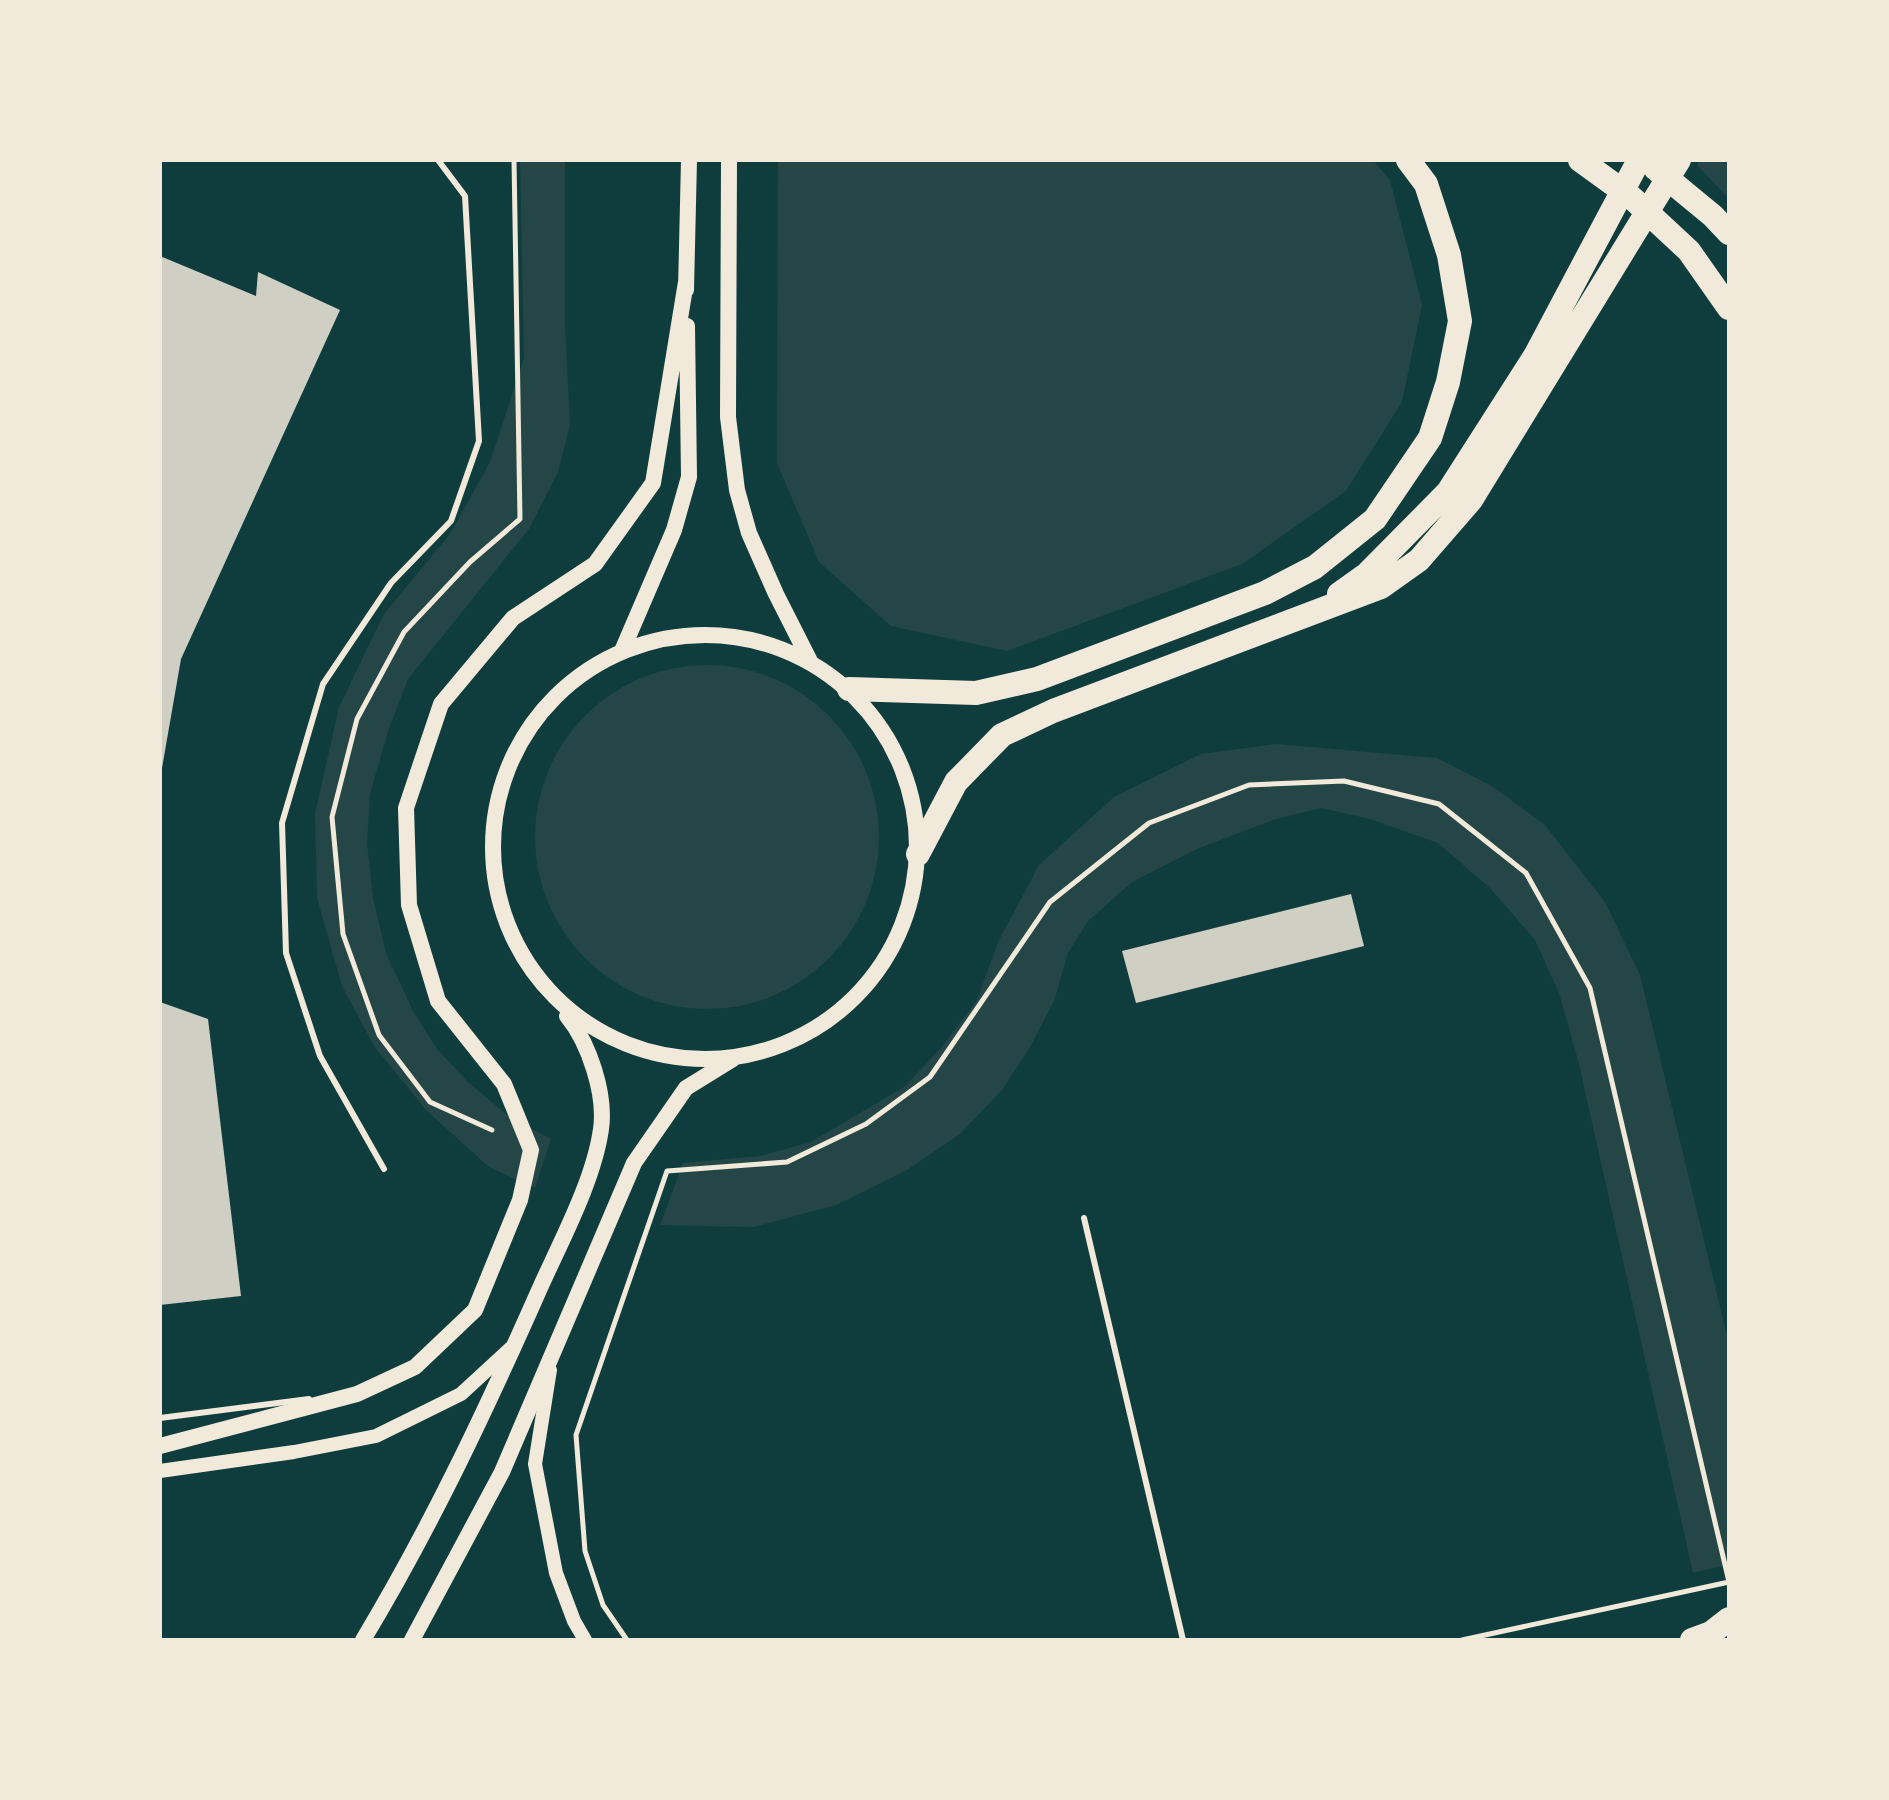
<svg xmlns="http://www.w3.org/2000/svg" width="1889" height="1800" font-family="Raleway,sans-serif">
<rect width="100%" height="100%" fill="#0f3d3e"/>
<path fill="#244646" d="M520 160H565V326L570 425 558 472 529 529 408 679 388 731 370 794 367 843 373 898 386 953 413 1011 437 1049 468 1082 511 1118 551 1139 535 1188 489 1167 426 1110 374 1046 342 986 317 898 315 814 339 707 384 614 450 534 490 462 524 358Z
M778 160H1373L1390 180 1422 305 1402 402 1346 491 1242 564 1007 651 891 626 819 562 777 463Z
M1700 160H1729V199L1697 165Z
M535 837a172 172 0 1 1 344 0a172 172 0 1 1-344 0Z
M1276 744 1437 758 1492 786 1545 825 1605 902 1640 975 1729 1344V1564L1693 1573 1578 1060 1559 993 1535 940 1491 889 1438 843 1370 819 1321 808 1276 819 1197 849 1132 882 1088 921 1068 953 1054 1001 1029 1049 1002 1090 960 1134 907 1170 836 1205 754 1227 660 1225 683 1163 760 1156 811 1142 904 1087 941 1048 977 1000 999 940 1039 865 1114 797 1201 754Z"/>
<path fill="#cfcfc3" d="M160 256 256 296 258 272 340 310 181 659 162 768Z
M1351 894 1364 946 1136 1003 1122 951Z
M160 1002 208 1019 241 1296 160 1305Z"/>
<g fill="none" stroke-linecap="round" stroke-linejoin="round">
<path stroke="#f1e9da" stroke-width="5" d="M492 1130 430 1102 379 1035 343 934 332 817 357 719 404 632 470 562 520 519 514 160
M627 1640 603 1605 585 1551 576 1435 667 1171 787 1162 866 1124 930 1077 1050 902 1149 823 1249 785 1344 781 1439 804 1526 873 1590 988 1729 1582 1462 1640"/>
<path stroke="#f1e9da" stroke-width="6" d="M384 1169 320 1056 286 953 282 823 323 684 391 583 451 521 479 441 465 196 438 160
M1084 1218 1183 1640
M160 1418 309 1399"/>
<path stroke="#f1e9da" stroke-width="14" d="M550 1370 535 1464 556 1573 574 1621 585 1640
M160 1471 294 1452 376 1436 461 1394 511 1348"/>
<path stroke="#f1e9da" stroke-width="16" d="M729 160 728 417 737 490 749 533 776 594 810 661
M686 290 689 160
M493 847a212 212 0 1 1 424 0a212 212 0 1 1-424 0Z
M622 651 674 530 689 477 687 326
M160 1446 357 1394 415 1367 475 1310 520 1200 531 1150 504 1084 438 1001 409 905 406 808 441 704 513 618 595 564 653 483 686 282
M363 1640C432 1525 486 1410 540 1288 561 1241 594 1180 601 1129 606 1094 589 1043 567 1016
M412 1640 502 1472 634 1163 686 1088 733 1059"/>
<path stroke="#f1e9da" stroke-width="24" d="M1580 160 1631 197 1689 251 1729 308
M1656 169 1713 216 1729 233
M1339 594 1367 574 1448 492 1535 356 1639 160
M849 689 976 693 1037 679 1265 593 1315 567 1375 519 1430 438 1448 382 1460 321 1449 255 1426 184 1408 160
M918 854 956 782 1002 735 1053 711 1381 587 1419 560 1471 500 1679 160
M1692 1640 1711 1633 1729 1619"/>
</g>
<rect width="1889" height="1800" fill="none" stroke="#f1e9da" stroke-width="324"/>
</svg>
